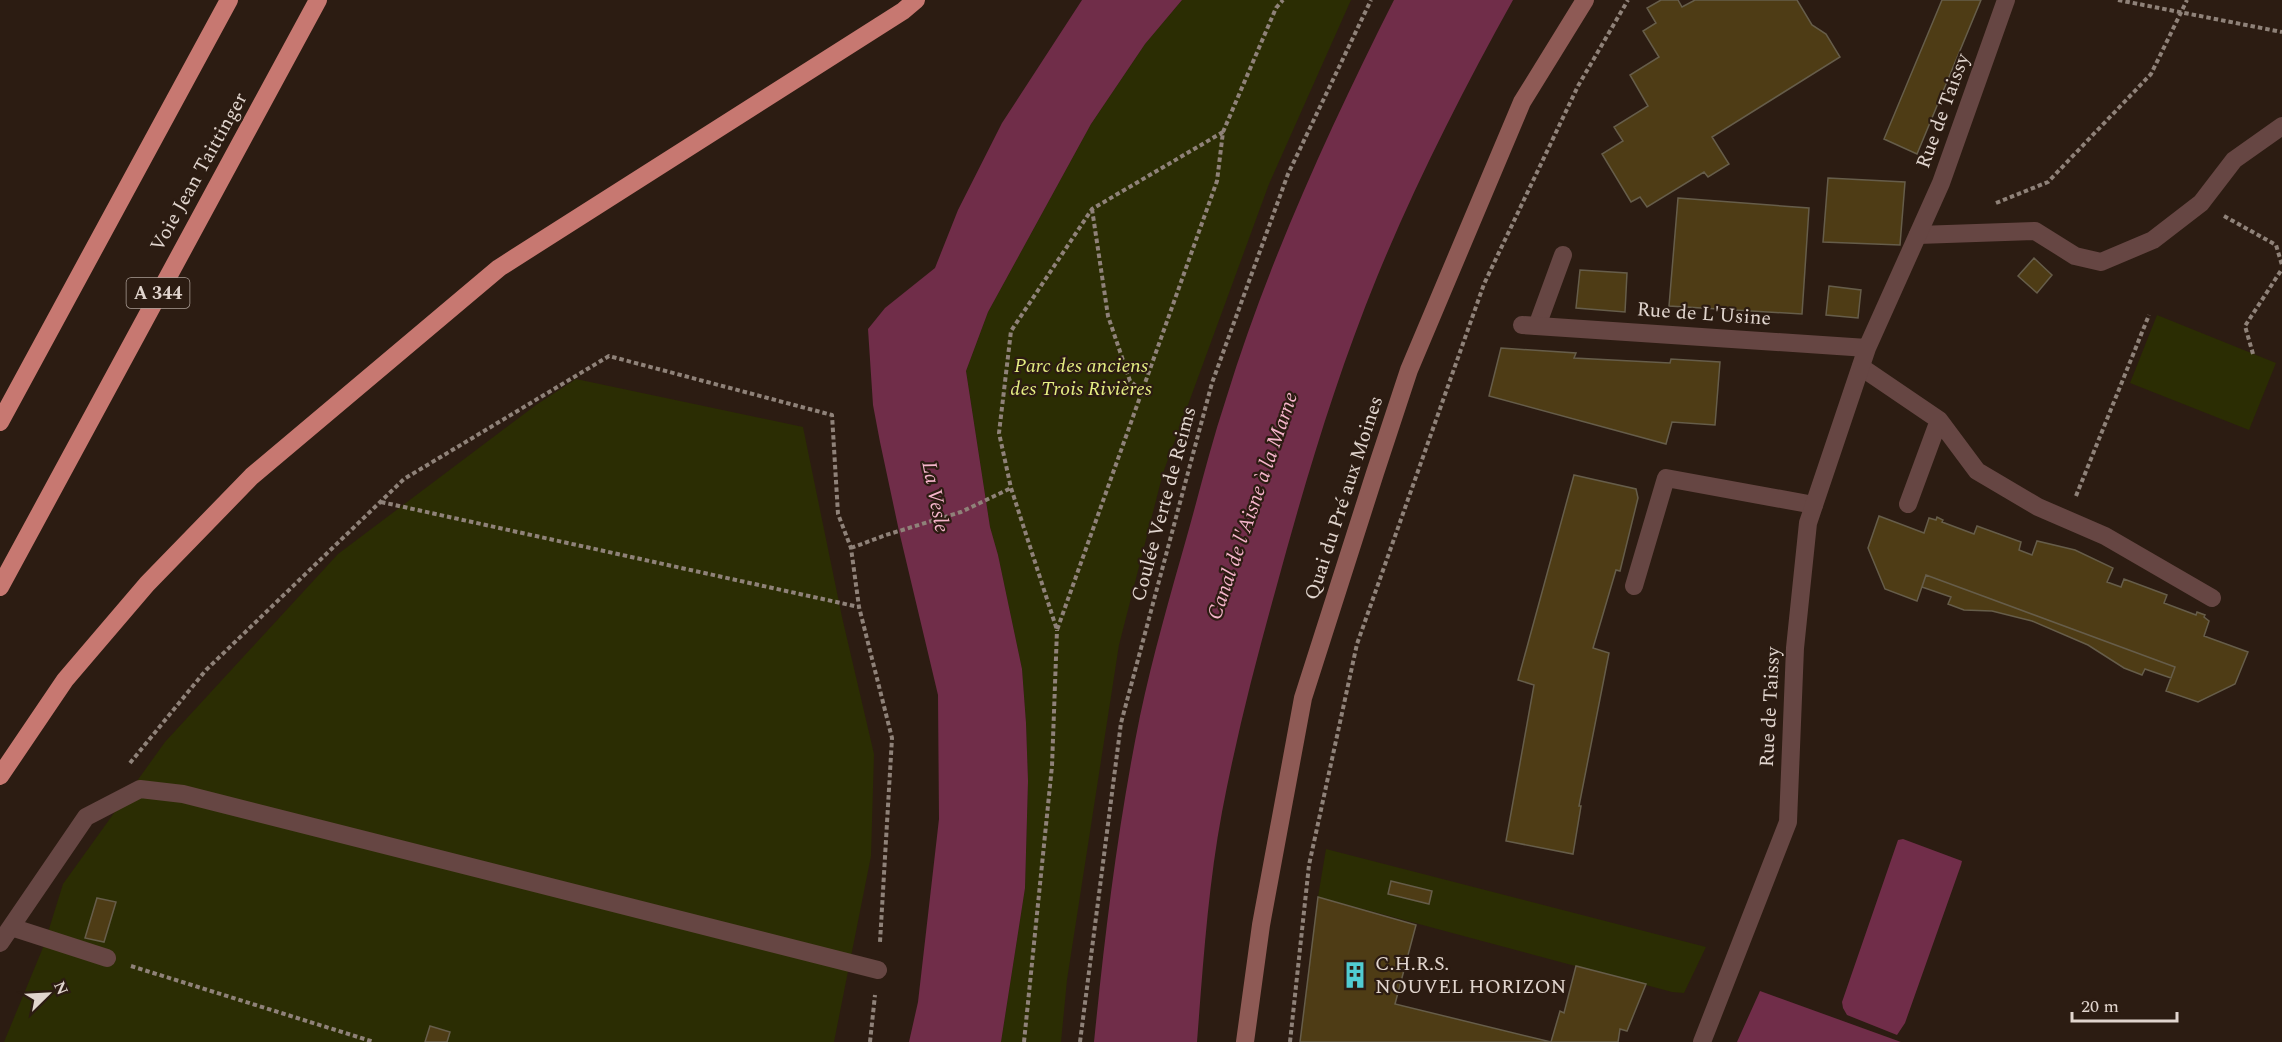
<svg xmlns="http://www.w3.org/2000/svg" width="2282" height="1042" font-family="Spectral,serif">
<rect width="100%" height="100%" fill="#2c1c12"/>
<path fill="#2b2d03" d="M1182 0H1351L1269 184 1163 473 1119 645 1067 980 1061 1042H1001L1025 888 1028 781 1026 723 1022 669 998 555 990 527 966 371 988 312 1091 124 1145 44Z
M2157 315 2276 363 2249 430 2130 383Z
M576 379 803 427 842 617 874 754 871 856 834 1042H4L44 945 63 884 165 742 338 554 536 405Z
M1326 849 1706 947 1684 993 1672 992 1318 897Z"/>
<path fill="#702d49" d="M1082 0H1182L1145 44 1091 124 988 312 966 371 990 527 998 555 1022 669 1026 723 1028 781 1025 888 1001 1042H909L918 1002 939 819 938 695 899 531 880 442 873 405 868 329 885 308 935 268 958 210 1002 123Z
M1394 0H1513C1463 90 1416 182 1377 277 1335 380 1304 485 1275 592 1255 664 1236 738 1222 812 1208 887 1203 965 1197 1042H1094C1105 933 1118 824 1140 716 1153 655 1170 596 1187 536 1200 490 1211 444 1226 399 1268 262 1330 127 1394 0Z
M1903 839 1962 861 1961 865 1905 1023 1897 1035 1847 1015 1843 1008 1842 1002 1898 840Z
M1760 991 1901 1042H1737Z"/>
<path fill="#4e3c15" stroke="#665d4a" stroke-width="1.5" d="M1661 0H1678L1682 7 1695 0H1797L1812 25 1826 34 1840 57 1712 137 1729 164 1708 177 1704 172 1647 207 1640 197 1631 202 1602 154 1623 141 1614 127 1648 106 1630 75 1659 57 1643 31 1656 23 1647 8Z
M1942 0H1981L1917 154 1884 139Z
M1828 178 1905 182 1900 245 1823 242Z
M1678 198 1809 208 1802 314 1669 306Z
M2034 258 2052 275 2037 293 2018 276Z
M1580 270 1627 273 1625 312 1576 308Z
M1829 286 1861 290 1858 318 1826 315Z
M1501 348 1576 353 1574 358 1670 363 1671 359 1720 362 1715 425 1672 422 1666 444 1489 396Z
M1574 475 1636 489 1638 498 1620 571 1616 570 1593 648 1609 653 1579 806H1581L1573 854 1506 841 1534 685 1518 680Z
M1879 516 1924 533 1929 518 1936 520 1937 517 1943 520 1942 522 1974 534 1977 526 2021 542 2019 550 2032 555 2037 541 2075 550 2113 568 2107 582 2121 587 2124 579 2167 595 2164 603 2196 615 2197 612 2205 615 2204 617 2209 621 2204 636 2248 652 2235 684 2198 702 2166 691 2175 667 1926 575 1917 601 1885 589 1868 548Z
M1926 575 2175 667 2171 678 2145 669 2142 675 2124 668 2088 645 2032 621 1992 611 1964 610 1948 604 1951 597 1922 587Z
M1391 881 1432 891 1429 904 1388 894Z
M1318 897 1416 925 1395 1004 1551 1042 1560 1011 1564 1013 1576 966 1646 984 1627 1031 1620 1029 1618 1042H1300Z
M97 898 116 902 104 942 85 938Z
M430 1026 450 1032 447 1042H425Z"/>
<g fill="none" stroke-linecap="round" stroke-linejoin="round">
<path stroke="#8f8279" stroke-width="4" stroke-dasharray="4.5 3" stroke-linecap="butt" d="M2118 0 2282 32
M1223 132 1092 209 1011 331 999 433 1011 488 1057 630 1217 181 1223 132 1276 8 1283 0
M1996 203 2048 182 2151 74 2187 0
M1092 209 1108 316 1130 381 1142 391
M2224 216 2276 245 2282 265
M2253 354 2245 326 2282 269
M2076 496 2149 315
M381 502 859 607
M851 548 886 535 961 512 1011 488
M130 763 206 670 404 479 609 356 832 415 838 514 851 548 859 607 892 738 880 942
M131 966 374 1042
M870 1042 875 995
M1024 1042 1052 766 1057 630
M1080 1042 1121 723 1212 383 1288 174 1371 0
M1290 1042 1309 865 1357 644 1484 284 1578 86 1628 0"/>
<path stroke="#664643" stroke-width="18" d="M1918 235 2035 231 2075 256 2101 262 2153 240 2201 203 2234 160 2282 126
M1537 326 1563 255
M1861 367 1939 420 1977 471 2038 507 2105 536 2212 598
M1908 504 1939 420
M1634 586 1666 478 1814 505
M11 927 107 958
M0 943 86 817 140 789 183 794 878 970"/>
<path stroke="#664643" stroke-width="18" d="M1522 325 1867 348
M1702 1042 1788 822 1795 648 1808 523 1867 348 1941 183 2006 0"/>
<path stroke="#8e5a55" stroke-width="18" d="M1245 1042 1261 925 1303 698 1375 473 1409 370 1522 102 1585 0"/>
<path stroke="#c77871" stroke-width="18" d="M0 422 229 0
M0 587 318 0
M0 776 65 680 147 584 252 476 499 268 903 11 916 0"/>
</g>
<defs>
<symbol id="building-bare" viewBox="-9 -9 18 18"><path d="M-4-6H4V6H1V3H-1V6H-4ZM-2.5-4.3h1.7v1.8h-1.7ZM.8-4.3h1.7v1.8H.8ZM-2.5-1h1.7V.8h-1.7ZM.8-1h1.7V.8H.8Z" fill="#51ccd2" stroke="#2c1c12" stroke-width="2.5" paint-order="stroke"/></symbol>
</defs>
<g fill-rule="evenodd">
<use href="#building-bare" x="1336" y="956" width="38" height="38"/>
</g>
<g text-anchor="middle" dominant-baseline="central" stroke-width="4.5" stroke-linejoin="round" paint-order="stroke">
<rect fill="#2c1c12" stroke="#ab9e96" stroke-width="1.5" x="126.5" y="278" width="63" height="30" rx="4.5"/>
<g font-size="18" font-weight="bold" fill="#e1d5ce">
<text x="158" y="293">A 344</text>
</g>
<g font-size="20" fill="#e1d5ce" stroke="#2c1c12">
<text transform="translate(1943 111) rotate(-70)">Rue de Taissy</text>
<text transform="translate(199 172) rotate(-61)">Voie Jean Taittinger</text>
<text transform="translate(1704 314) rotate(4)">Rue de L'Usine</text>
<text transform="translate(1344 498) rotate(-72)">Quai du Pré aux Moines</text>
<text transform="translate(1164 504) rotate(-75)">Coulée Verte de Reims</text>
<text transform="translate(1770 707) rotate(-87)">Rue de Taissy</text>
</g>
<g font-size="20" font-style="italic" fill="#e5ee83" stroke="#2c1c12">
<text x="1081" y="366">Parc des anciens<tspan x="1081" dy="23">des Trois Rivières</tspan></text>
</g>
<g font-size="20" fill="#e1d5ce" stroke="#2c1c12" text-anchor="start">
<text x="1375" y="964">C.H.R.S.<tspan x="1375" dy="23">NOUVEL HORIZON</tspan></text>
</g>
<g font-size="21" font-style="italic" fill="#f5b5cb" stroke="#2c1c12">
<text transform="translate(935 497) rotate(79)">La Vesle</text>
<text transform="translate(1253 506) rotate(-71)">Canal de l'Aisne à la Marne</text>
</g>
</g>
<g transform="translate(48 994) rotate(66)" stroke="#2c1c12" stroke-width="4.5" paint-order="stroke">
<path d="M0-4.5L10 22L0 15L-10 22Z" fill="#e1d5ce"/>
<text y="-9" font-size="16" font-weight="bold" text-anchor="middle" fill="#e1d5ce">N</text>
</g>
<path d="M2072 1012v9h105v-9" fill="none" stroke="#e1d5ce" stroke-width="3"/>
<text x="2081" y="1012" font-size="18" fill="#e1d5ce" stroke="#2c1c12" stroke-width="4.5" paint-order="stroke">20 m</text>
</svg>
